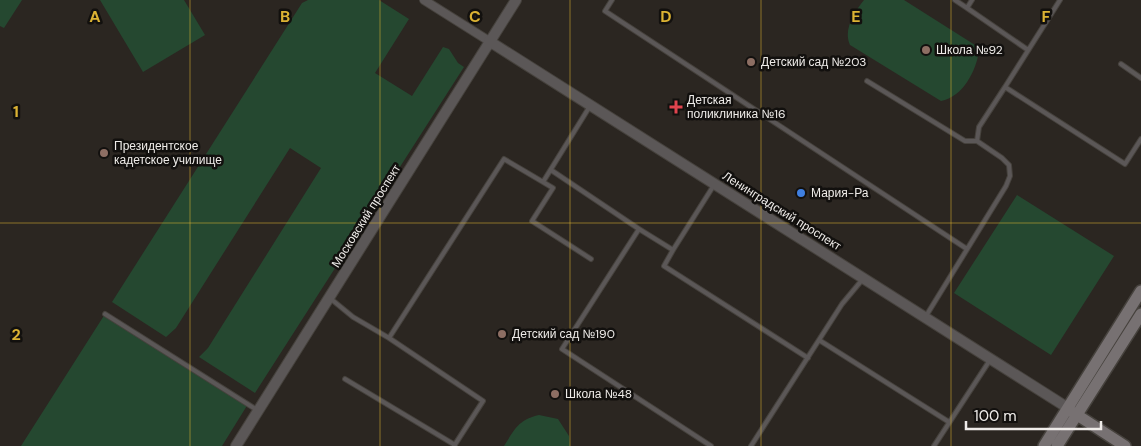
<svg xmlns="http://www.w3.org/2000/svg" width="1141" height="446" font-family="'DM Sans',sans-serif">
<rect width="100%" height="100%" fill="#2b2621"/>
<path fill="#254830" d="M0 0H22L4 28 0 26Z
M100 0H184L205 35 143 72Z
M308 0H379L409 19 375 73 412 96 443 47 449 49 458 63 464 67 255 393 199 357 208 348 321 168 290 148 176 328 166 337 112 302 302 3Z
M864 0H904L975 45 979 51C976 71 963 97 941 101L850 45C843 30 854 12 864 0Z
M1017 195 1114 256 1051 355 954 293Z
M105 314 248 404 222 446H21Z
M539 415 558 419 569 436 570 446H504C515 429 518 420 539 415Z"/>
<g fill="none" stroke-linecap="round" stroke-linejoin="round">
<defs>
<path id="service" d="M612 0 605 11 967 249
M955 0 967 8
M972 0 967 8 1028 50
M1121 64 1141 78
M867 81 965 141H977L1002 158 1009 165 1010 176 1006 186 926 316
M1005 87 1060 0
M977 141 979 127 1005 87 1125 164 1141 139
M551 170 639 229
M543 182 553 188 532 221 591 259
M673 250 664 266 808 358
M331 299 353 317 389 338
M105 314 257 410
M819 340 949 422
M345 379 455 445
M454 446 483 401 389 338 504 159 543 182 590 106
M711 446 562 349 639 229 673 250 714 185
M751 446 842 304 862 280
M934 446 990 360"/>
<path id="minor" d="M424 0 489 41"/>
<path id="tertiary" d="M489 41 1068 408
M236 446 516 0"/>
<path id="secondary" d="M1071 411 1125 446
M1044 446 1141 291
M1057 446 1141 314"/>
</defs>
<use href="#service" stroke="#46423d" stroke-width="6"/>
<use href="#minor" stroke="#46423d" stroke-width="10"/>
<use href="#tertiary" stroke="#46423d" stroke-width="12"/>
<use href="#secondary" stroke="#46423d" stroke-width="14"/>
<use href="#service" stroke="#5b5757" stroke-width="4"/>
<use href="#minor" stroke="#5b5757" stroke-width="8"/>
<use href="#tertiary" stroke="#5b5757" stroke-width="10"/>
<use href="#secondary" stroke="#777172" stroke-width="11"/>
</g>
<path fill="none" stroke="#dbb233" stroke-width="1" stroke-opacity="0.55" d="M190 0V446M380 0V446M570 0V446M761 0V446M951 0V446M0 223H1141"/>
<g fill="#8d6e63" stroke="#12100e" stroke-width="2">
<circle cx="926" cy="50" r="5"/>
<circle cx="751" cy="62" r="5"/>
<circle cx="104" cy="153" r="5"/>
<circle cx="502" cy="334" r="5"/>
<circle cx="555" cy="394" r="5"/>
</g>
<path fill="#e0444e" stroke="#12100e" stroke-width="2" d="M673.5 99.5h5v5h5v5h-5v5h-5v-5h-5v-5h5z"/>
<circle fill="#3f7fe0" stroke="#12100e" stroke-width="2" cx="801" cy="193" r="5"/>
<g text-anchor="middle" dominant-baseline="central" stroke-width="5" stroke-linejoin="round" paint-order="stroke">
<g font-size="12" fill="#efece9" stroke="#12100e" text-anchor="start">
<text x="936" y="50">Школа №92</text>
<text x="761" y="62">Детский сад №203</text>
<text x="687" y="100">Детская<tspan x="687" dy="14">поликлиника №16</tspan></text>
<text x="114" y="146">Президентское<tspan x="114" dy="14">кадетское училище</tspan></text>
<text x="811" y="193">Мария-Ра</text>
<text x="512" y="334">Детский сад №190</text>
<text x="565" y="394">Школа №48</text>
</g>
<g font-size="12" fill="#efece9" stroke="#12100e">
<text transform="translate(782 211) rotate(32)">Ленинградский проспект</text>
<text transform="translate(366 216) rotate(-58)">Московский проспект</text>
</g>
</g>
<g font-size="16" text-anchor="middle" font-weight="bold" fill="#dbb233" stroke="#12100e" stroke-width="5" stroke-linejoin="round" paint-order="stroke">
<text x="95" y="22">A</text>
<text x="285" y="22">B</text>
<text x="475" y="22">C</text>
<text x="666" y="22">D</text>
<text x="856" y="22">E</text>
<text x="1046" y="22">F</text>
<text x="16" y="117">1</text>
<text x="16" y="340">2</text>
</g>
<path d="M966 421v8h135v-8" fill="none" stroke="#efece9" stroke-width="2.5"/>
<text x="974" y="421" font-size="15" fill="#efece9" stroke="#12100e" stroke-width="4" paint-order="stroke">100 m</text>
</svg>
